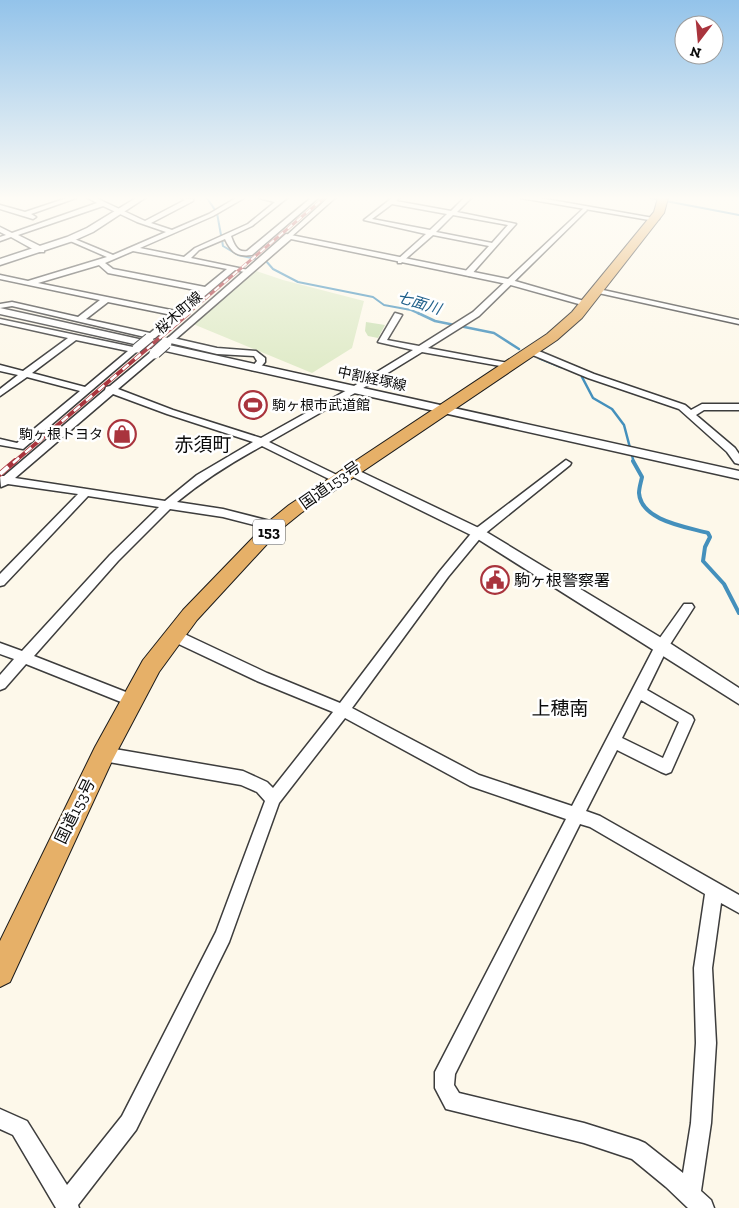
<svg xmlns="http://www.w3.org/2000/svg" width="739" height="1208" font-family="'Zilla Slab','Noto Sans JP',serif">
<rect width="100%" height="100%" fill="#fdf8ea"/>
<path fill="#cfe2b8" d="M366 322 385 325 378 338 368 336 365 331Z"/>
<path fill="#e0ebc9" d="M253 270 283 280 364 301 352 348 312 373 193 324Z"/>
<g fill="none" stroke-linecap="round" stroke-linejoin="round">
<path stroke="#4490bc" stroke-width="2" d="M207 198 217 213 223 246 238 255 266 261 273 269 298 282 373 297 384 305 411 310 420 314
M650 198 739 215"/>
<path stroke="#4490bc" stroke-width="2.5" d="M418 313 435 321 494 333 519 349
M539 358 561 367
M582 377 593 398 612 409 624 425 634 463"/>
<path stroke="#4490bc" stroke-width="4" d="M633 461 642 477C641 482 639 488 639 493 641 521 687 527 708 533L710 537 705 547 703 561 724 584 739 613"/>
<defs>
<path id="minor" d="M67 198H76L31 214 36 217 33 219 0 209V205L25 212Z
M88 198H96L145 221 185 200 181 198 193 199V201L151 223 172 230 209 214 236 198H244L213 216 140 248 184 257 195 248 248 224 275 202 259 198H287L252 226 231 236C234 244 237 253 247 251L311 198H318L252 255C237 257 231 252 225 239L199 250 191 258 253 271 249 273 235 270 155 338 146 340 145 337 12 306 0 308V304L12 302 78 317 100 300 0 279V275L28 281 107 257 68 240V238H72L113 255 166 232 137 222 103 206 18 235 44 248V252H38L11 237 0 241V237L6 235 0 232V227L12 233 97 203ZM133 251 227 269 205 287 113 269 105 263ZM99 265 108 273 200 291 176 311 38 283ZM108 302 172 315 150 333 86 319Z
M328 198H335L291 237H287V235Z
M392 198H399L396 201 451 211 464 198H471L457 212 516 224 470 276 463 274 489 246 433 235 401 263H398V259L426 234 364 220ZM392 204 447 214 430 230 372 219ZM453 215 508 225 492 243 436 232Z
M585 207 587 210 479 316 428 348 508 363 511 364V368L422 352 355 393 269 442 341 477V481H333L262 446C231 463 204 480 177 502L223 509 274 522 278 523 280 526 278 529 274 530 223 517 170 509 118 561 34 656 136 696 138 700 136 704 131 706 26 664 5 688 0 690V675L14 659 0 654V643L22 651 110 555 159 507 88 496 4 585 0 586V574L78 494 8 484 1 487 0 476H4L105 390 106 387 110 386 152 351H158V355L118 389 173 410 261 438 349 389 413 350 378 342 395 313 402 315 387 340 419 346 473 312ZM113 394 167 414 253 442 197 475 165 501 15 478Z
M594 288 739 320V324L594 292Z
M0 319 133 347 137 345 141 348 23 449 0 445V439L17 443 80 391 27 377 0 396V389L18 375 0 371V365L23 371 68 338 0 323ZM76 340 128 351 85 387 32 373Z
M169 337 217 348 256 351 265 358V362L258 370H252L251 368 257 361 254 356 217 354 166 342 165 340Z
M528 349H534L594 374 685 405 691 410 702 404H739V410H704L696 415 735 448 739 454V464L735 463 727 452 679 409 588 378 528 353Z
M566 460 571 463 570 465 482 536 448 577 352 708 479 775 572 806 657 642 684 604H692L694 607 667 649 647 690 692 716 694 720 671 772 666 774 661 772 617 750 586 811 600 816 739 895V913L721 903 712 968 716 1043 711 1123 701 1191 711 1200 714 1208H688L666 1187 632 1159 584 1143 446 1109 435 1088V1072L566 819 470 786 345 718 279 803 229 942 136 1130 78 1205 79 1208H56L13 1135 0 1129V1109L27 1121 67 1185 122 1116 216 932 265 801 257 792 241 785 103 761 98 759 96 754 98 749 103 747 243 771 267 782 273 788 333 712 257 681 168 639 167 635 168 631H178L267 673 340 703 440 571 474 530ZM641 700 679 722 663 758 622 738ZM580 824 590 827 705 894 694 968 696 1043 691 1123 683 1173 645 1143 638 1140 584 1123 459 1093 454 1085 455 1074Z"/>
<path id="tertiary" d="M136 198H145L93 232 73 241 0 265V259L67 237 87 228Z
M521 198H540L659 219 655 221Z
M286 234 508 279 591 303 586 306 507 284 291 239 169 345 739 471V479L0 314V308L161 344Z
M351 467 483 530 668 642 739 688V704L473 536 347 474 345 471 347 468Z"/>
<path id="trunk" d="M658 198H668L664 213 582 318 557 340 301 513 280 530 197 620 159 672 112 761 10 982 0 987V941L95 747 143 660 183 610 268 522 289 505 547 334 572 312 654 212Z"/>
</defs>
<use href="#minor" stroke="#3d3d3d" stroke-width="3"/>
<use href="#tertiary" stroke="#3d3d3d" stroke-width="3"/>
<use href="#trunk" stroke="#1b1b1b" stroke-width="2"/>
<use href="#minor" fill="#fff" fill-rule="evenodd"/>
<use href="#tertiary" fill="#fff" fill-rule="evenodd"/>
<use href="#trunk" fill="#e6b068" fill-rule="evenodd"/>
<defs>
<path id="rail-far2" d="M187 314 324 198"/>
<path id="rail-far1" d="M13 463 189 313"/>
<path id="rail" d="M0 474 15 461"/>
</defs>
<use href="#rail-far2" stroke="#a9343d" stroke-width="3"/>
<use href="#rail-far1" stroke="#a9343d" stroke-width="4"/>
<use href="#rail" stroke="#a9343d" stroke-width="5.5"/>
<use href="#rail-far2" stroke="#fff" stroke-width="2" stroke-dasharray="6" stroke-linecap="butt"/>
<use href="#rail-far1" stroke="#fff" stroke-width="2.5" stroke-dasharray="8" stroke-linecap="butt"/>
<use href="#rail" stroke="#fff" stroke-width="4" stroke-dasharray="11" stroke-linecap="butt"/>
<defs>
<path id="minor-bridge" d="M137 348 149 338"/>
<path id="tertiary-bridge" d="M155 353 166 343"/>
</defs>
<use href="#minor-bridge" stroke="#3d3d3d" stroke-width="11" stroke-linecap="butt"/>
<use href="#tertiary-bridge" stroke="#3d3d3d" stroke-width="13" stroke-linecap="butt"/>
<use href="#minor-bridge" stroke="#fff" stroke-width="9"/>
<use href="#tertiary-bridge" stroke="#fff" stroke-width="11"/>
</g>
<linearGradient id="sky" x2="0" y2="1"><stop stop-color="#93c3ea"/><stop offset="0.54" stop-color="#fefcf6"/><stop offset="1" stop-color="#fefcf6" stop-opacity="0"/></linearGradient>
<rect width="739" height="367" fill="url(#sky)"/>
<defs>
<symbol id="stadium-ring" viewBox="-11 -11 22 22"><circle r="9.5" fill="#fff" stroke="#a9343d" stroke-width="1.5"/><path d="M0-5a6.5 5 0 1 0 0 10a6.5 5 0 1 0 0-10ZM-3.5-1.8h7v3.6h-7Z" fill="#a9343d"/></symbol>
<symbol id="shop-ring" viewBox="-11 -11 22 22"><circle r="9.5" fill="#fff" stroke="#a9343d" stroke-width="1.5"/><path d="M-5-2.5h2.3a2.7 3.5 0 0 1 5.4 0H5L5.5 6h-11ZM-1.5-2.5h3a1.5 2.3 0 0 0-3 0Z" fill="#a9343d"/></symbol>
<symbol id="civic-ring" viewBox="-11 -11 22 22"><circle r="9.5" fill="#fff" stroke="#a9343d" stroke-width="1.5"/><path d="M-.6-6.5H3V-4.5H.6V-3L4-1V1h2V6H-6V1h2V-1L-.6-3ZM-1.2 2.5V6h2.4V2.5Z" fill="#a9343d"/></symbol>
</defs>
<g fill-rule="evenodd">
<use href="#stadium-ring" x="237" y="389" width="32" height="32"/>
<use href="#shop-ring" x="106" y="418" width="32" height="32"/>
<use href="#civic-ring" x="479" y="564" width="32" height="32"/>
</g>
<g text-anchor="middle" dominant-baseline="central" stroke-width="5" stroke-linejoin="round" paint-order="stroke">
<g font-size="14" fill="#0a0a0a" stroke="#fff">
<text transform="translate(179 313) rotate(-41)">桜木町線</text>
<text transform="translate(372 379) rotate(12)">中割経塚線</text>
</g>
<g font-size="14" fill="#0a0a0a" stroke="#fff" text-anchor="start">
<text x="272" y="405">駒ヶ根市武道館</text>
<text x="103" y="434" text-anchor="end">駒ヶ根トヨタ</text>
</g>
<g font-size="15" font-style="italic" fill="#23628c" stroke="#fff">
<text transform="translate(419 303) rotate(17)">七面川</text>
</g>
<rect fill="#fff" stroke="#545454" stroke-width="1" x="253" y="519.5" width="32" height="25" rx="4"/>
<g font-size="15" font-weight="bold" fill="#0a0a0a">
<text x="269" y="532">153</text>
</g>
<g font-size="16" fill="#0a0a0a" stroke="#fff">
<text transform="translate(330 485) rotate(-35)">国道153号</text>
<text transform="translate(75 811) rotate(-64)">国道153号</text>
</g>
<g font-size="16" fill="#0a0a0a" stroke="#fff" text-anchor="start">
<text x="514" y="580">駒ヶ根警察署</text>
</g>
<g font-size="19" fill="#0a0a0a" stroke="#fff">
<text x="203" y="444">赤須町</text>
<text x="560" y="708">上穂南</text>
</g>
</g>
<g transform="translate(699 40) rotate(196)"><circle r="24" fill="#ffffff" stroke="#9d9d9d"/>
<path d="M0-4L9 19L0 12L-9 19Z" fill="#a9343d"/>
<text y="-8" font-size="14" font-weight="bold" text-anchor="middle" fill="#0a0a0a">N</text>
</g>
</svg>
